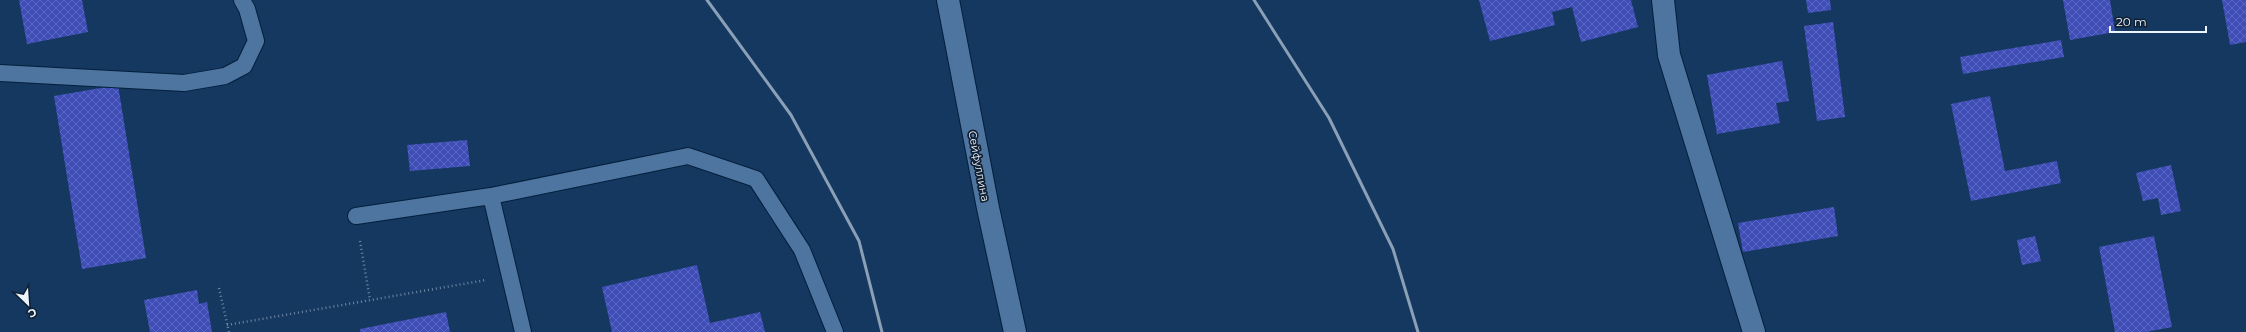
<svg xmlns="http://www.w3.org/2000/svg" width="2246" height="332" font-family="Montserrat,sans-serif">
<defs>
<pattern id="building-cross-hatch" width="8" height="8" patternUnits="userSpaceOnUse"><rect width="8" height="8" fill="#3f4db6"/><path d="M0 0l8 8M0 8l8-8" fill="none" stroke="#5b67c1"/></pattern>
</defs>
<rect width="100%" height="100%" fill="#143860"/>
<path fill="url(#building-cross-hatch)" d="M19 0H82L88 32 27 44Z
M1479 0H1631L1638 27 1581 42 1572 7 1552 12 1555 25 1490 41Z
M1806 0H1830L1831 10 1808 13Z
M2063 0H2110L2115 32 2070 40Z
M2222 0H2246V42L2230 45Z
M1833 22 1845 117 1817 121 1804 26Z
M2061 40 2064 57 1963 74 1960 57Z
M1782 61 1789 101 1776 103 1780 123 1717 134 1707 75Z
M118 85 146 258 82 269 54 96Z
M1990 96 2005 171 2057 161 2061 183 1971 201 1951 104Z
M467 140 470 166 410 171 407 145Z
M2171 165 2181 211 2161 215 2158 198 2143 201 2136 173Z
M1834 207 1838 236 1743 252 1738 223Z
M2035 236 2041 261 2022 265 2017 240Z
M2154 236 2172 327 2146 332H2115L2099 247Z
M697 265 710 323 760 312 765 332H612L602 287Z
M197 290 199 304 207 302 212 332H150L144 300Z
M446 312 450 332H360V329Z"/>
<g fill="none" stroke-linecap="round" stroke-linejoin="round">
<defs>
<path id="lane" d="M0 73 184 83 225 76 244 66 256 41 247 9 242 0
M491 196 523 332
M356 216 491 196 688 156 756 179 802 250 835 332"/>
<path id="street" d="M1663 0 1669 55 1754 332"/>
<path id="secondary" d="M948 0 988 208 1015 332"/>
</defs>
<use href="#lane" stroke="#041f3c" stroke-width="18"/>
<use href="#street" stroke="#041f3c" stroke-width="24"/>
<use href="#secondary" stroke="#041f3c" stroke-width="24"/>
<path stroke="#6f87a2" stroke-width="2.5" stroke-dasharray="1 3" stroke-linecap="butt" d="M360 241 370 300
M219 288 229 332
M227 325 486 280"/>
<use href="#lane" stroke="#4e74a0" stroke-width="16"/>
<use href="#street" stroke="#4e74a0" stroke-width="22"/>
<use href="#secondary" stroke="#4e74a0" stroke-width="22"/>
<path stroke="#8ba0b7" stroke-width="3" d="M707 0 791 115 859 241 882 332
M1254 0 1329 118 1393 249 1418 332"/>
</g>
<g text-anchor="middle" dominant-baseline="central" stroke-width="3.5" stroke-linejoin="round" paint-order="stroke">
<g font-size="11" fill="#ecf4fe" stroke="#102032">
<text transform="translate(979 166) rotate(79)">Сейфуллина</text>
</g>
</g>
<g transform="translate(28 304) rotate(155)" stroke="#102032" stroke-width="3" paint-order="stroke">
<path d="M0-3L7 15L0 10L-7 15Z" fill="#ecf4fe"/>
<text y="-6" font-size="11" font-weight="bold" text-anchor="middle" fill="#ecf4fe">С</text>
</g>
<path d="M2110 26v6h96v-6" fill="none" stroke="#ecf4fe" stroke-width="2"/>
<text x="2116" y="26" font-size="12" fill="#ecf4fe" stroke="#102032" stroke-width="3" paint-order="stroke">20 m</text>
</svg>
